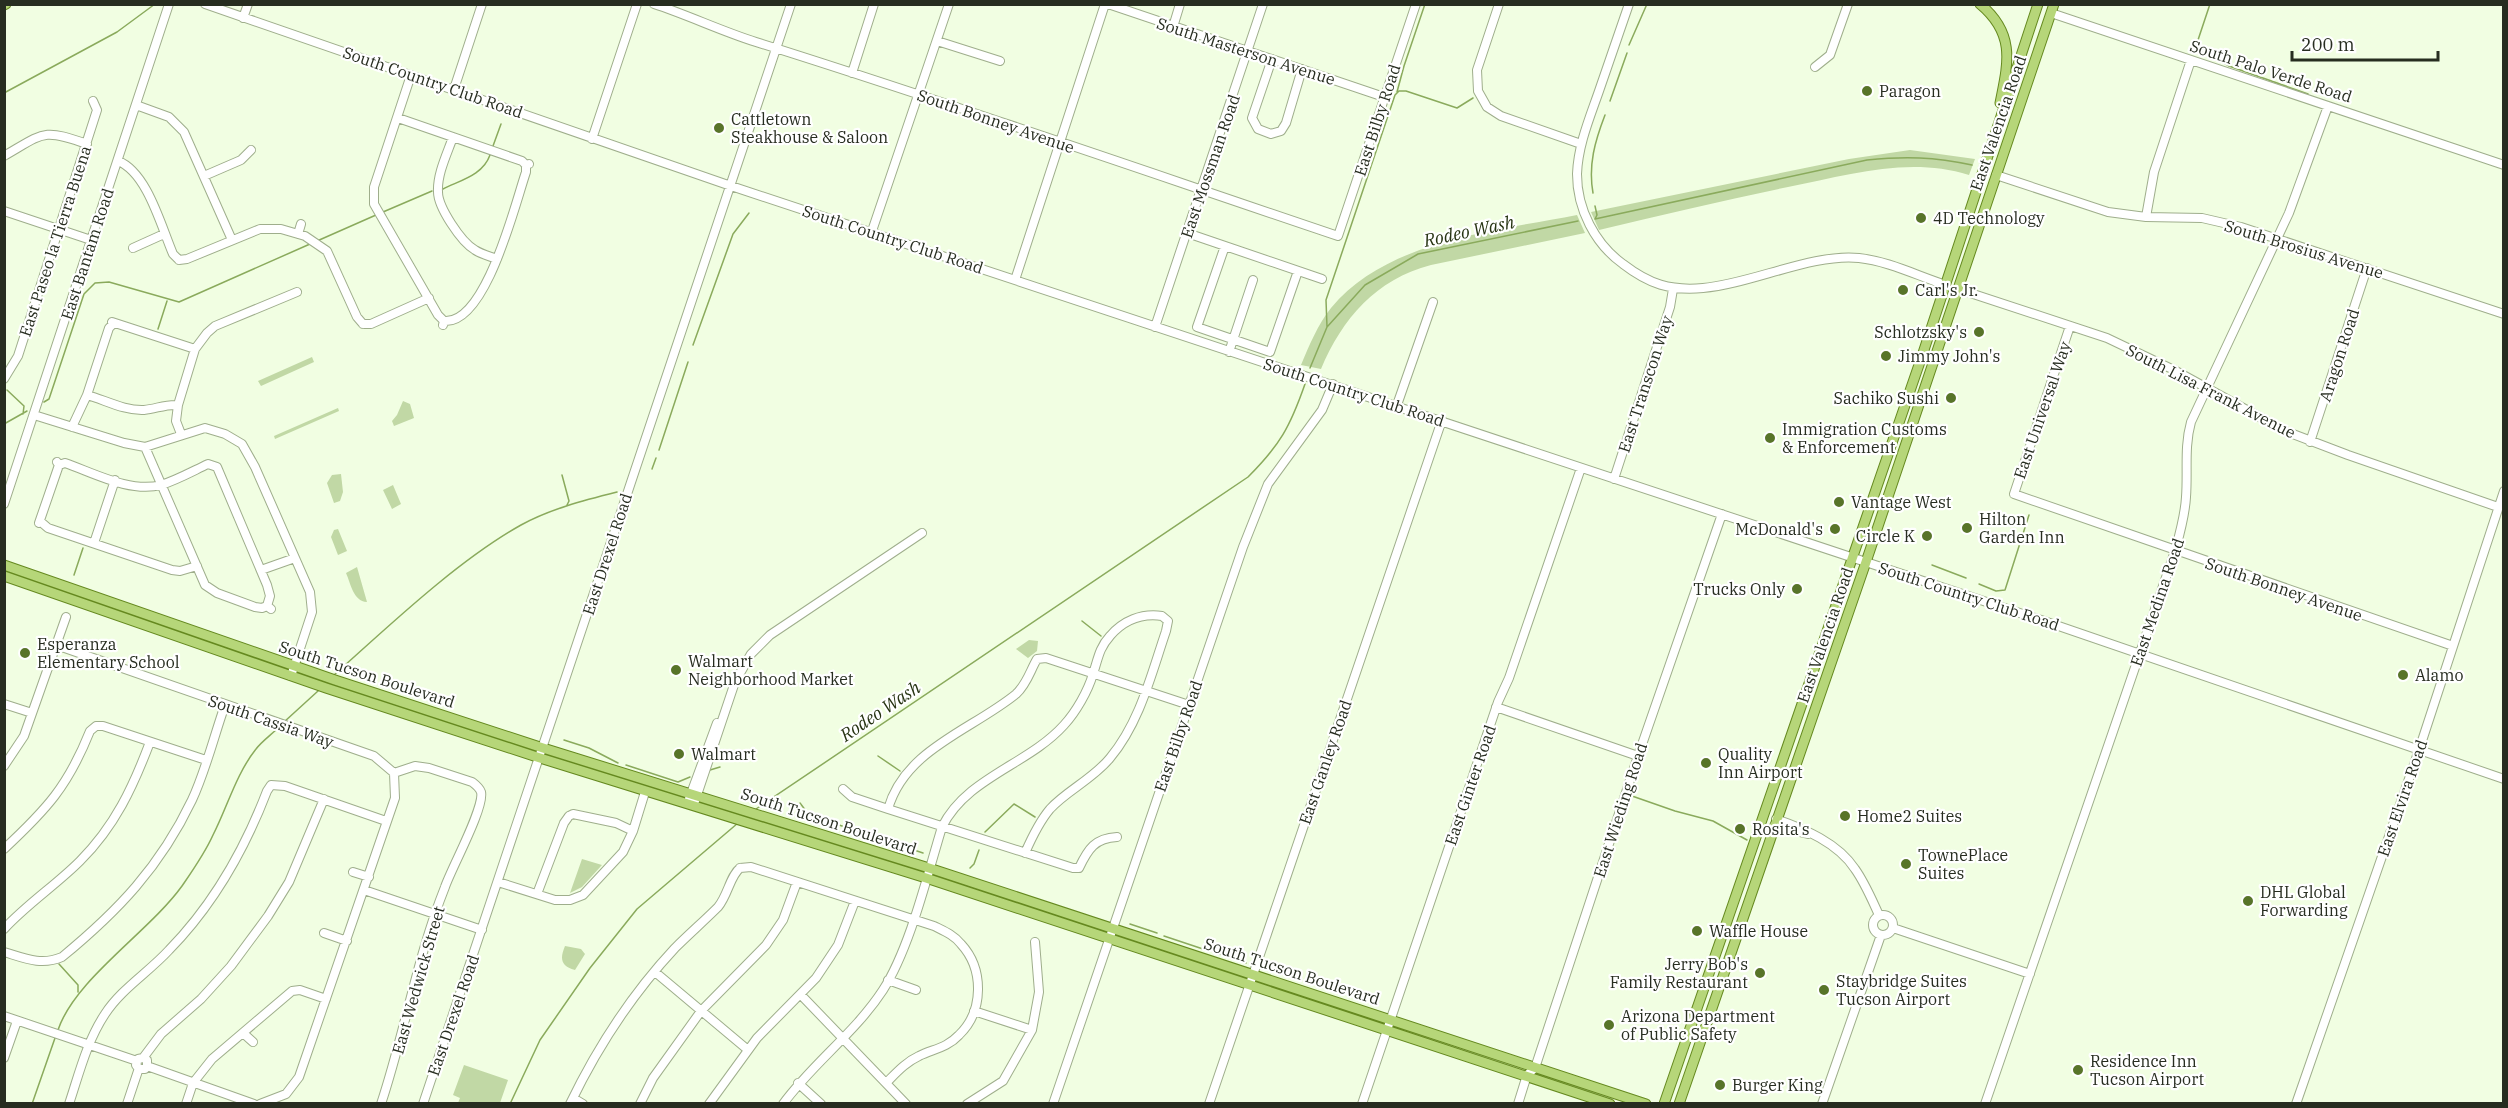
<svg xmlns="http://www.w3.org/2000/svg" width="2508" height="1108" font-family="'IBM Plex Serif',serif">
<rect width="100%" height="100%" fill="#f1fee2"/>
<path fill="#c1d8a5" d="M1910 150 1975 159 1969 175C1909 156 1848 175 1788 187 1725 200 1662 215 1599 230L1591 212 1849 159Z
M1577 215 1585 233 1431 265C1376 279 1342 319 1321 369L1301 365C1309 346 1318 324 1331 308 1387 240 1496 231 1577 215Z
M312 357 314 362 261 386 258 381Z
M403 401 410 404 414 418 394 426 392 421 397 415Z
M338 408 339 411 275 439 274 436Z
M341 474 343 492 340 501 334 503 327 483 332 475Z
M393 485 401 504 392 509 383 490Z
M338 529 347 551 338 555 331 537 334 530Z
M357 567 367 602C353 601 351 584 346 573Z
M1029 640 1038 641 1037 651 1028 658 1016 649Z
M582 859 602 865 582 887 570 893Z
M565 946 581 949 585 954 575 970C560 966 560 958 565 946Z
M464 1065 508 1080 500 1103H458L460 1098 453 1095Z"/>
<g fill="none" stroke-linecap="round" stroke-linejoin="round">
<path stroke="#8aaa5c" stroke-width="1.5" d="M2197 43 2200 50 2208 55
M1629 45 1647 4
M2194 52 2210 4
M2217 59 2229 66 2308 94
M1397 92 1404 66 1425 4
M4 93 117 32 155 4
M1610 101 1627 53
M493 146 501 124
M443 189C461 180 483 175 490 155
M1593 193C1588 165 1595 141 1605 115
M1595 206 1597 215 1595 219 1867 160C1906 156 1934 157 1972 165
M383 212 432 191
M317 241 376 215
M1327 327 1326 300 1395 95 1399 91H1406L1457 108 1473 98
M158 329 167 301
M693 345 733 234 749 213
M1310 368 1327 327 1365 285 1418 254 1578 221
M7 390 24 406 23 414
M44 402 49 399 84 294 95 283 109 282 179 302 310 244
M4 424 27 411
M659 450 688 362
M652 469 656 458
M562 475 569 501 567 505
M1932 565 1966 578
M74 575 83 548
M1979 584 1996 591 2005 590 2029 515
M1082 621 1101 636
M334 675C390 625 457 561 521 525 550 509 585 500 617 492
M284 722 318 691
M564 740 589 748 618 763
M878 756 900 771
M626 765 678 782 690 777
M710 770 720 767
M1632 796 1675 811 1713 821 1747 840
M800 803 809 815 923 853
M756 809 1248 477C1280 445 1290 427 1305 384
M985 832 1014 804 1035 817
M970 868 974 864 979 850
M1130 924 1157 933
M1164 936 1209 951
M1217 953 1246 963
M59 964 78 985V992
M58 1030C75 979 149 932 182 886 193 870 205 853 213 835 227 808 236 774 256 749 262 741 271 735 279 727
M32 1104 55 1038
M510 1104 540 1040 590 968 637 909 738 823"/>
<defs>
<path id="minor" d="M205 4 731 186 2044 621 2504 779
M654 4C688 15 721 31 756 42 951 103 1145 171 1338 236L1416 4
M1108 4 1384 97
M1499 4 1477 70 1478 91 1487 107 1501 116 1581 144
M1629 4C1619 33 1609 62 1599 91 1590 117 1578 145 1577 174 1577 209 1595 244 1623 264 1649 284 1670 291 1703 288 1751 284 1813 253 1859 258 1888 261 1918 276 1946 285
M2051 13 2504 165
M243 18 248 4
M1173 27 1180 4
M937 41 1000 61
M1272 59 1252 118 1258 129 1271 134 1281 131 1286 123 1302 69
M1815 67 1830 55 1848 4
M852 73 874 4
M411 75 374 187V204L438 315 444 321 443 325
M454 89 482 4
M136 105 169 117 184 132 232 240
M398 118 522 161 526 165
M453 137C447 154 437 174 438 192 438 207 461 242 475 250 481 254 489 256 497 259
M592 139 637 4
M4 156C44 133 42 128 87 144
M118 161C147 172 161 226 173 254L179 260
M1996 175 2108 212 2146 217 2202 218 2241 227 2504 314
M204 176 241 160 251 150
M4 211 91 240
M2146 217 2154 172 2191 60
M872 231 949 4
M1187 233 1322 279
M298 234 301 224
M1225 246 1197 327 1270 352 1298 271
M133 248 164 234
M179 260 187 259 260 229H281L305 236 327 251 357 317 363 324
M1015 280 1105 4
M1958 289 2107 338 2174 370 2285 431 2348 455 2498 507
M444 321C486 325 515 204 526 172V165L529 164
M112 322 195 349
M363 324H371L429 298
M2070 326 2014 494 2453 646
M1155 327 1263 4
M1229 352 1253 280
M4 379 18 356 97 110 93 101
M87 395C105 400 125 411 144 410 156 409 165 404 178 405
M1397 405 1433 302
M34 415 124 443 145 447 205 428 225 434 242 444 255 467 310 592 312 612 291 676
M72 427 87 395 109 328 113 324
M181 434 176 421 178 405 195 349 207 333 215 326 297 292
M2310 442 2367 268
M145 447 205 585 217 593 255 607 262 608 267 606
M57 462 59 465 65 463C94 473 130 493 161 485 177 480 193 471 208 464L217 467 267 585 270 596 267 606 271 609
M1614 479 1670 307 1673 289
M4 504 169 4
M41 522 48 528 172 570 180 571 197 566
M39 523 59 465
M94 543 115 480
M261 570 295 558
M56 645 374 756 394 773 415 766 429 768 472 782C476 785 479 787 481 792 485 807 451 869 445 887 417 957 405 1032 381 1104
M4 704 32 713
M1496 707 1638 756
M4 766 24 736 66 617
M843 789 852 797 888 809
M689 799 717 723
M695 801 735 682 751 654 770 635 922 533
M569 816 573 814 616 823 633 831
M1776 819C1805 829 1838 843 1855 869 1865 883 1872 900 1879 915
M1774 826 1808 834
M1117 837C1095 838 1088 849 1079 868H1073L888 809C905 749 972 730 1016 694 1027 684 1030 671 1037 659L1046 658 1189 705
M4 849C47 809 68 786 90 731L96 726H103L206 760
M740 868 751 867 934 926C944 931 954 935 961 944 984 969 984 1011 959 1035 947 1048 933 1049 919 1056 906 1062 897 1072 887 1082
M353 872 369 877
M498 882 555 900H570L583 895 623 852 633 831 645 792
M364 890 482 930
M537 894 564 823 569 816
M1873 925a10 10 0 1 1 20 0a10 10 0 1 1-20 0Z
M1893 928 2030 974
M4 929C27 904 56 885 80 861 115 826 133 787 150 742
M324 933 347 941
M4 952C24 958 41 966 62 957 118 911 160 867 192 800 206 770 214 736 225 705
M655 972 748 1050
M888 980 916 990
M801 995 906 1104
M974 1011 1032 1030
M4 1016 137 1061
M243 1033 253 1042
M4 1058 17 1021
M143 1058 147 1060V1066L145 1069H139L136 1065 138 1059 143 1058 161 1034 201 999 231 966 268 916 289 882 324 799
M147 1066 254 1104
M798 1083 821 1104
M573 1098 583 1104
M69 1104C79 1074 87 1041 105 1014 121 989 149 972 169 950 214 904 244 851 267 791L271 785 285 786 386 821
M127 1104 139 1068
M186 1104 193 1083 212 1059 292 991 300 990 326 999
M260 1104 286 1094 299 1077 395 798 394 773
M423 1104 791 4
M570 1104C597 1048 633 993 675 948 689 934 704 921 718 907 728 895 730 876 740 868
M640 1104 653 1078 701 1011 766 945 783 920 797 882
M709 1104 757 1038 816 978 838 945 855 901
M783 1104C813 1063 855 1033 883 990 910 948 927 876 942 827 967 777 1028 765 1064 725 1076 712 1088 691 1093 674 1098 659 1099 648 1110 636 1123 621 1141 613 1162 616L1168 621 1166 631C1151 675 1140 722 1110 758 1093 779 1066 791 1050 809 1039 822 1032 837 1025 853
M967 1104 1003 1081 1032 1030 1039 992 1035 942
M1053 1104 1243 547 1268 484 1322 410 1333 384
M1209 1104 1442 420
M1362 1104 1498 702 1509 678 1581 468
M1518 1104 1527 1075 1535 1068 1638 756 1722 514
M1822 1104 1881 935
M1985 1104 2175 551C2180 533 2185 516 2186 497 2188 471 2184 447 2191 422L2289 213 2328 106
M2296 1104 2419 750 2504 491"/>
<path id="major" d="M1980 4C2016 34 2008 63 2000 103
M4 5 6 4
M4 565 335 680 543 748 929 868 1646 1104
M4 576 326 688 540 758 926 878 1610 1104
M1664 1104 1922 356 2038 4
M1679 1104 1866 562 2054 4"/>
</defs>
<use href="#minor" stroke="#9fae8c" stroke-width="10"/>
<use href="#major" stroke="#65891f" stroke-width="11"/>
<use href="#minor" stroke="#fff" stroke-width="8"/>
<use href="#major" stroke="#b6d679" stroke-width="9"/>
</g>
<g fill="#587429" stroke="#fff" stroke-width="2">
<circle cx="1867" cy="91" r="6"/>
<circle cx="719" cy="128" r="6"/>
<circle cx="1921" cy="218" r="6"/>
<circle cx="1903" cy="290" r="6"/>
<circle cx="1979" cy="332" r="6"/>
<circle cx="1886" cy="356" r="6"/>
<circle cx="1951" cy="398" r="6"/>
<circle cx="1770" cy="438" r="6"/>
<circle cx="1839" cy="502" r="6"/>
<circle cx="1967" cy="528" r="6"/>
<circle cx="1835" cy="529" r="6"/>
<circle cx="1927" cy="536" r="6"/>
<circle cx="1797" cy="589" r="6"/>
<circle cx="25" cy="653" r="6"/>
<circle cx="676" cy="670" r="6"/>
<circle cx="2403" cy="675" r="6"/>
<circle cx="679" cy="754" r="6"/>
<circle cx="1706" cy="763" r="6"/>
<circle cx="1845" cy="816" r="6"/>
<circle cx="1740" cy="829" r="6"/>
<circle cx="1906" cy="864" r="6"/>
<circle cx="2248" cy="901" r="6"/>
<circle cx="1697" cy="931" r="6"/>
<circle cx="1760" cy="973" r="6"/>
<circle cx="1824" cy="990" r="6"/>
<circle cx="1609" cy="1025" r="6"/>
<circle cx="2078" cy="1070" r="6"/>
<circle cx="1720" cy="1085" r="6"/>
</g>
<g text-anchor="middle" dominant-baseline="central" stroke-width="4.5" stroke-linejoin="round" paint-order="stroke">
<g font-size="16" fill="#272d20" stroke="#fff">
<text transform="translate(1246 51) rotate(18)">South Masterson Avenue</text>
<text transform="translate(2271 71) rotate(18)">South Palo Verde Road</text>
<text transform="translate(433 82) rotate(19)">South Country Club Road</text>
<text transform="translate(1377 120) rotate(-72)">East Bilby Road</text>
<text transform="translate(996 121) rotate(19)">South Bonney Avenue</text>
<text transform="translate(1998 123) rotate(-71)">East Valencia Road</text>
<text transform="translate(1210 166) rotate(-71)">East Mossman Road</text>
<text transform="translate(893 239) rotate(18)">South Country Club Road</text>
<text transform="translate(55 241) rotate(-72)">East Paseo la Tierra Buena</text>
<text transform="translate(2304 249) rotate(17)">South Brosius Avenue</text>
<text transform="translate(87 254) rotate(-72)">East Bantam Road</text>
<text transform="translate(2339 355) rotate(-72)">Aragon Road</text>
<text transform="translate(1645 384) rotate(-72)">East Transcon Way</text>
<text transform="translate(2211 391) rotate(27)">South Lisa Frank Avenue</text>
<text transform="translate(1354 392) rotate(18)">South Country Club Road</text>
<text transform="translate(2042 410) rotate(-71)">East Universal Way</text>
<text transform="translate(607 554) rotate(-72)">East Drexel Road</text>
<text transform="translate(2284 589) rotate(19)">South Bonney Avenue</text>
<text transform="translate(1969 596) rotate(18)">South Country Club Road</text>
<text transform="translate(2157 602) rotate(-71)">East Medina Road</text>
<text transform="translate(1825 635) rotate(-71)">East Valencia Road</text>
<text transform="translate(367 674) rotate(18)">South Tucson Boulevard</text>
<text transform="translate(271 721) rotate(19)">South Cassia Way</text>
<text transform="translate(1178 736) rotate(-71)">East Bilby Road</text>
<text transform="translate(1325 762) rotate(-71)">East Ganley Road</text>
<text transform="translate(1470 785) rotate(-71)">East Ginter Road</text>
<text transform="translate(2402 798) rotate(-71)">East Elvira Road</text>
<text transform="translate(1620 810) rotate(-72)">East Wieding Road</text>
<text transform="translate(829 821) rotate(18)">South Tucson Boulevard</text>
<text transform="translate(1292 971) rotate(18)">South Tucson Boulevard</text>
<text transform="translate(418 980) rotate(-74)">East Wedwick Street</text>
<text transform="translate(453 1015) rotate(-71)">East Drexel Road</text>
</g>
<g font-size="16" fill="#272d20" stroke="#fff" text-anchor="start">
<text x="1879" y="91">Paragon</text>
<text x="731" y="119">Cattletown<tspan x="731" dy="18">Steakhouse &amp; Saloon</tspan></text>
<text x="1933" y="218">4D Technology</text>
<text x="1915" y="290">Carl's Jr.</text>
<text x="1967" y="332" text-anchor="end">Schlotzsky's</text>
<text x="1898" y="356">Jimmy John's</text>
<text x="1939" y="398" text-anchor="end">Sachiko Sushi</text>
<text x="1782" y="429">Immigration Customs<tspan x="1782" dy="18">&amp; Enforcement</tspan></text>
<text x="1851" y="502">Vantage West</text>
<text x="1979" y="519">Hilton<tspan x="1979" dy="18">Garden Inn</tspan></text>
<text x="1823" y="529" text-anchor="end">McDonald's</text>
<text x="1915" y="536" text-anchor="end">Circle K</text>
<text x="1785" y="589" text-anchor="end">Trucks Only</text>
<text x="37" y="644">Esperanza<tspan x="37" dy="18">Elementary School</tspan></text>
<text x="688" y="661">Walmart<tspan x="688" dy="18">Neighborhood Market</tspan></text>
<text x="2415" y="675">Alamo</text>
<text x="691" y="754">Walmart</text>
<text x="1718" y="754">Quality<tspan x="1718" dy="18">Inn Airport</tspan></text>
<text x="1857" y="816">Home2 Suites</text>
<text x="1752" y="829">Rosita's</text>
<text x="1918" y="855">TownePlace<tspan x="1918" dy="18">Suites</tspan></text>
<text x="2260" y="892">DHL Global<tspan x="2260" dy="18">Forwarding</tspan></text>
<text x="1709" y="931">Waffle House</text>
<text x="1748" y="964" text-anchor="end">Jerry Bob's<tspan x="1748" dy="18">Family Restaurant</tspan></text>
<text x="1836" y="981">Staybridge Suites<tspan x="1836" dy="18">Tucson Airport</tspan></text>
<text x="1621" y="1016">Arizona Department<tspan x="1621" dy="18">of Public Safety</tspan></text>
<text x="2090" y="1061">Residence Inn<tspan x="2090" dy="18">Tucson Airport</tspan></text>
<text x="1732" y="1085">Burger King</text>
</g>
<g font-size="18" font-style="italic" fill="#263312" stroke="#fff">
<text transform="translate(1469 231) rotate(-12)">Rodeo Wash</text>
<text transform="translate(880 711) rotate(-34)">Rodeo Wash</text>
</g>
</g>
<rect width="2508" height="1108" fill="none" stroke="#272d20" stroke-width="12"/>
<path d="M2292 51v9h146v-9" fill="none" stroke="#272d20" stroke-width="3"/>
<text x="2301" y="51" font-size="18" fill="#272d20" stroke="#ffffff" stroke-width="4.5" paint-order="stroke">200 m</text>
</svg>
